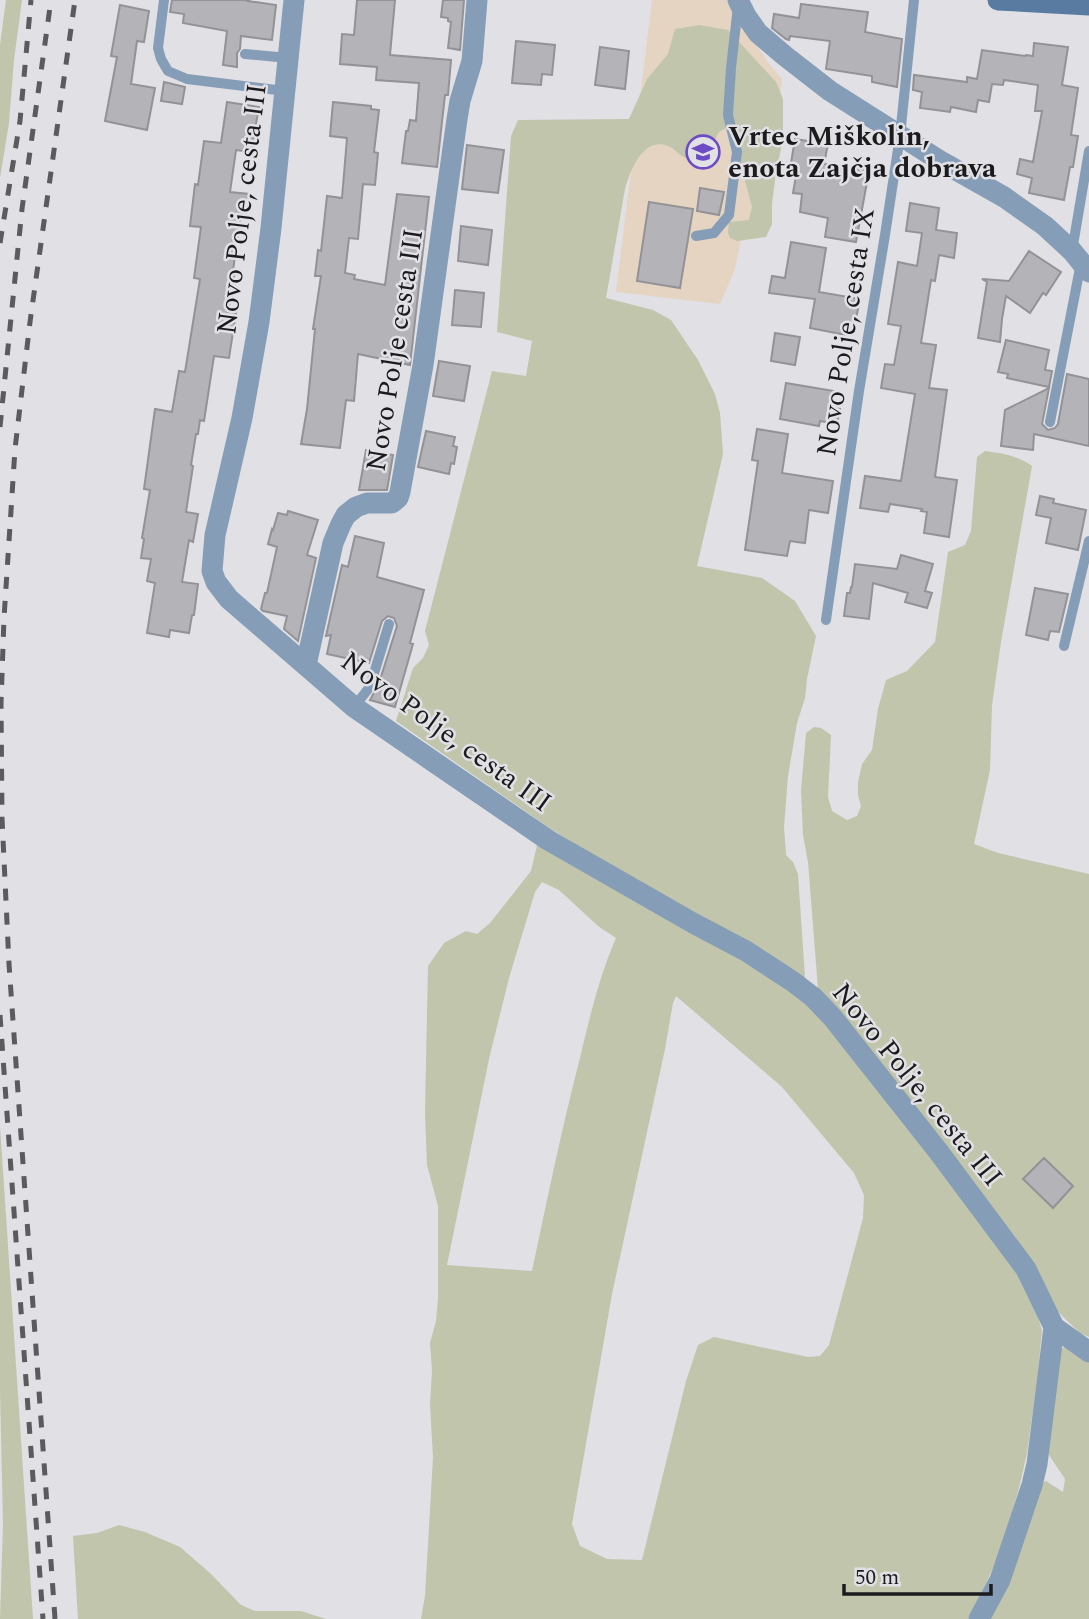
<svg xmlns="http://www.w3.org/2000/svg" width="1089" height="1619" font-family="Spectral,serif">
<rect width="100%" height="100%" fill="#e0e0e5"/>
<path fill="#e5d4c2" d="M652 0H727L769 64 782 79 764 225 743 229 735 269 720 304 616 292Z"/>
<path fill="#c0c5ac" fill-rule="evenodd" d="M6 0H22L14 60 9 123 0 178V45Z
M699 25 728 30 776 82 783 99V138L775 180 772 204V224L766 237 737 241 730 238 728 233 729 222 749 220 752 207 741 166 740 136 735 129 730 126 719 132 705 158C697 159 689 160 682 156 677 153 674 148 668 146 643 136 630 171 625 189L606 298 653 310 671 320 698 360 715 394 720 413 723 454 697 566 762 578 795 601 816 636 807 679 805 698 797 723 788 776 784 827 786 855 793 862 798 874 805 978 694 917 551 829 396 721 413 668 423 658 429 645 425 631 492 371 526 376 532 341 497 332 511 136 518 120 629 119 647 79 668 54 675 29Z
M985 451C1001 453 1019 456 1032 466L1001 642 992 705 990 770 974 844 998 853 1089 874V1337L1080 1333 1055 1309 818 989 808 862 803 835 801 790 806 733 814 727 821 728 831 735 828 797 832 811 847 820 857 816 861 806 858 795V782L862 764 872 750 878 709 886 680 907 671 935 642 948 552 965 545 971 531 977 457Z
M538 841C592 872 646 904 700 936 746 963 796 989 833 1028L1020 1275 1033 1302 1042 1330 1037 1382 1027 1453 1020 1484 1003 1546 970 1619H421L425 1596 433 1458 430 1404 432 1371 430 1343 436 1321 438 1298V1206L427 1165 425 1112 428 966 444 943 466 931 477 934 490 923 531 871ZM542 882 559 890 598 926 616 938C599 977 589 1020 579 1062 561 1131 547 1201 532 1271L447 1265 489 1059 509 978 535 892ZM676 996 782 1087 854 1173 864 1195 863 1218 829 1345 820 1356 808 1357 714 1337 698 1345 686 1381 642 1560 607 1559 580 1546 572 1524 612 1294 665 1049 673 1003Z
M0 1126 33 1619H0L3 1524 0 1390Z
M1065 1347 1089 1359V1619H990L1038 1484 1046 1481 1063 1492 1065 1479 1049 1455 1048 1443 1056 1350Z
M119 1525 145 1532 180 1547 210 1573 241 1605 255 1611H301L326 1619H78L73 1536 97 1533Z"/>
<path fill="#b4b4b8" stroke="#939297" stroke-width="2" d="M172 0H249L248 1 276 5 272 40 241 36 240 49 237 53V67L223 65 227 31 183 23 184 14 170 12Z
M357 0H395L390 55 451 60 448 95H445L437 167 402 163 406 131H408L410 120 416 121 419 83 376 80 377 67 340 64 342 34 354 35Z
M443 0H464L460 50 448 48 451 22 448 21V18L441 17Z
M801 4 868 12 865 32 902 39 897 87 872 82V76L826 69 830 41 790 36 789 40 786 39 772 28 774 14 799 18Z
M120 5 149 11 144 42 137 41 131 84 155 88 147 130 105 121 117 57 111 56Z
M516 41 555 45 552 75 542 74 541 85 512 83Z
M1034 43 1068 47 1062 85 1078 88 1071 135 1078 136 1073 167H1070L1064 200 1029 193 1032 178 1017 174 1020 159 1033 162 1042 111H1035L1038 85 1004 80 1003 85 992 84 989 102 978 100 976 112 951 107 950 112 920 108 922 92 913 90 914 75 967 82V77L977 79 982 50 1025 56 1026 55 1033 56Z
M600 47 629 51 625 89 595 85Z
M164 82 185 87 182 104 161 101Z
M227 102 259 107 251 152 236 150 230 192 249 194 245 219 240 218 233 271H235L228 312 236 313 229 358 214 356 204 421 200 420 198 434H196L191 465 193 466 186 512 198 514 193 542 189 540 182 582 198 584 194 615H192L189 633 170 630 169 637 147 633 155 583 147 581 151 559 141 558 144 539 142 538 150 490 144 489 155 409 172 412 179 371 185 372 200 279 194 278 201 227 190 226 195 184 198 185 204 141 221 143Z
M333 102 371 106V109L379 110 374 152 378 153 375 185 363 184 358 239 349 238 345 273 355 275 354 279 385 285 397 194 429 197 410 365 358 354 354 401 346 400 340 448 301 444 307 409 315 329H313L321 276H315L318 250 321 251 327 196 342 198 347 138 330 136Z
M795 139 828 144 824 164 869 171 856 242 825 237 828 218 800 212 802 194 793 193 796 176 789 175Z
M467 145 504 150 498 193 462 189Z
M700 188 724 192 719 215 697 211Z
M649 202 693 209 680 288 637 281Z
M910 203 939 208 936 230 957 233 954 258 939 255 935 281 931 280 921 343 936 345 929 388 947 390 935 477 957 480 949 537 924 533 927 512 921 511 922 509 890 504 888 512 860 508 865 476 901 481 915 394 881 388 885 364 894 365 901 326 888 324 898 262 917 266 922 233 906 231Z
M461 226 492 230 488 265 458 261Z
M791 242 826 248 819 292 860 299 855 324 848 323 846 335 810 328 815 299 769 293 772 276 785 278Z
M1029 251 1061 272 1046 295 1043 293 1030 313 1006 296 1002 319 1000 342 978 338 987 282 982 279 1009 281Z
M455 290 484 293 481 327 452 325Z
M775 333 800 337 795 365 771 361Z
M1006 340 1049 350 1045 370 1052 371 1049 387 1007 378 1008 374 998 372Z
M439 361 470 366 464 401 433 396Z
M1067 374 1089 379V446L1034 434 1033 450 1001 446 1005 410 1049 388 1042 424 1048 430 1055 428 1058 424Z
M786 383 834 391 831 407 840 409 837 424 820 421 819 426 780 419Z
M757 429 788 434 782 473 833 481 828 513 809 510 805 543 790 541 787 556 745 550 758 461 752 460Z
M426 431 455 437 453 446 457 447 454 464 451 463 449 474 418 467Z
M366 450 393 455 387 490H359Z
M1040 496 1054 499 1053 503 1086 510 1078 550 1046 543 1051 518 1036 515Z
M288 511 318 520 307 555 316 558 298 641 284 629 287 616 263 611 261 609 265 593H267L277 547 268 544 272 529 273 530 278 513 287 515Z
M355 536 384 543 377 577 424 590 410 643 413 644 395 707 370 700 379 683 397 626 394 618 388 616 382 621 369 663 327 654 331 635 326 636 342 565 348 567Z
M901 555 933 564 925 591 932 593 927 608 905 602 908 593 873 583 869 619 844 616 847 593H850L851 587H852L855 564 897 569Z
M1035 588 1068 594 1059 632 1050 631 1048 640 1026 635Z
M1044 1158 1073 1186 1053 1208 1023 1179Z"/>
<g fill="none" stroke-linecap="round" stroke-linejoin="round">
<path stroke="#859db7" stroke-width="10" d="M164 0 158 48 161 59 168 71 187 79 285 91
M245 54 288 58
M696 236 714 233 729 215 737 152 728 115 731 68 738 6
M1072 251 1089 151
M1050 422 1081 263
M826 620 859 391 885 235 900 136 914 0
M1064 646 1089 541
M354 707 369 688 372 680 389 624"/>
<path stroke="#859db7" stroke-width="21" d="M294 0 271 228 259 322 242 418 215 535 212 571 216 582 229 599 354 707 434 762 548 840 693 923 746 951 792 981 813 997 833 1018 938 1151 1026 1269 1054 1327 1089 1352
M738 0 746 16 758 33 785 56 830 91 942 162 1004 197 1045 226 1072 251 1089 272
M306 665 333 543 341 524 346 515 356 507 367 503H392L398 498 400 492 423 365 457 119 460 101 472 61 477 0
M979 1619 1000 1580 1032 1485 1037 1464 1054 1327"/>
<path stroke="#597ba2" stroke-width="21" d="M998 0 1089 5"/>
<path stroke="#5b5b5e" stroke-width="5" stroke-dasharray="12 12" stroke-linecap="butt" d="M0 243 20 121 31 0
M0 427 22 209 51 0
M0 1015 43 1619
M55 1619 9 964 2 818 1 703 4 618 15 449 30 322 75 0"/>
</g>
<defs>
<symbol id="school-ring" viewBox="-11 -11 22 22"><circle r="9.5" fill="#e0e0e5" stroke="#6c4cc5" stroke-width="1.5"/><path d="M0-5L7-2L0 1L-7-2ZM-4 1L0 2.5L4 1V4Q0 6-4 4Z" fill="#6c4cc5"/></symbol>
</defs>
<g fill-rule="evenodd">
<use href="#school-ring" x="684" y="133" width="38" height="38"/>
</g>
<g text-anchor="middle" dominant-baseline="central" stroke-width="5" stroke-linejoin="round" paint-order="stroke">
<g font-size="28" font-weight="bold" fill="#1b1b1d" stroke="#e0e0e5" text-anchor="start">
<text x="728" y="136">Vrtec Miškolin,<tspan x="728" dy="32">enota Zajčja dobrava</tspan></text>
</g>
<g font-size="28" fill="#1b1b1d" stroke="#e0e0e5">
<text transform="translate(242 209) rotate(-83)">Novo Polje, cesta III</text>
<text transform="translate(846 332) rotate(-81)">Novo Polje, cesta IX</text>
<text transform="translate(395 350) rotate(-81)">Novo Polje cesta III</text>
<text transform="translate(446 732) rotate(36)">Novo Polje, cesta III</text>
<text transform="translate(917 1085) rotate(51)">Novo Polje, cesta III</text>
</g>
</g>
<path d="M844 1584v10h147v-10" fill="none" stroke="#1b1b1d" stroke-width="3.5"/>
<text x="855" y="1584" font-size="21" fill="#1b1b1d" stroke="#e0e0e5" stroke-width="5" paint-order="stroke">50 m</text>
</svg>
